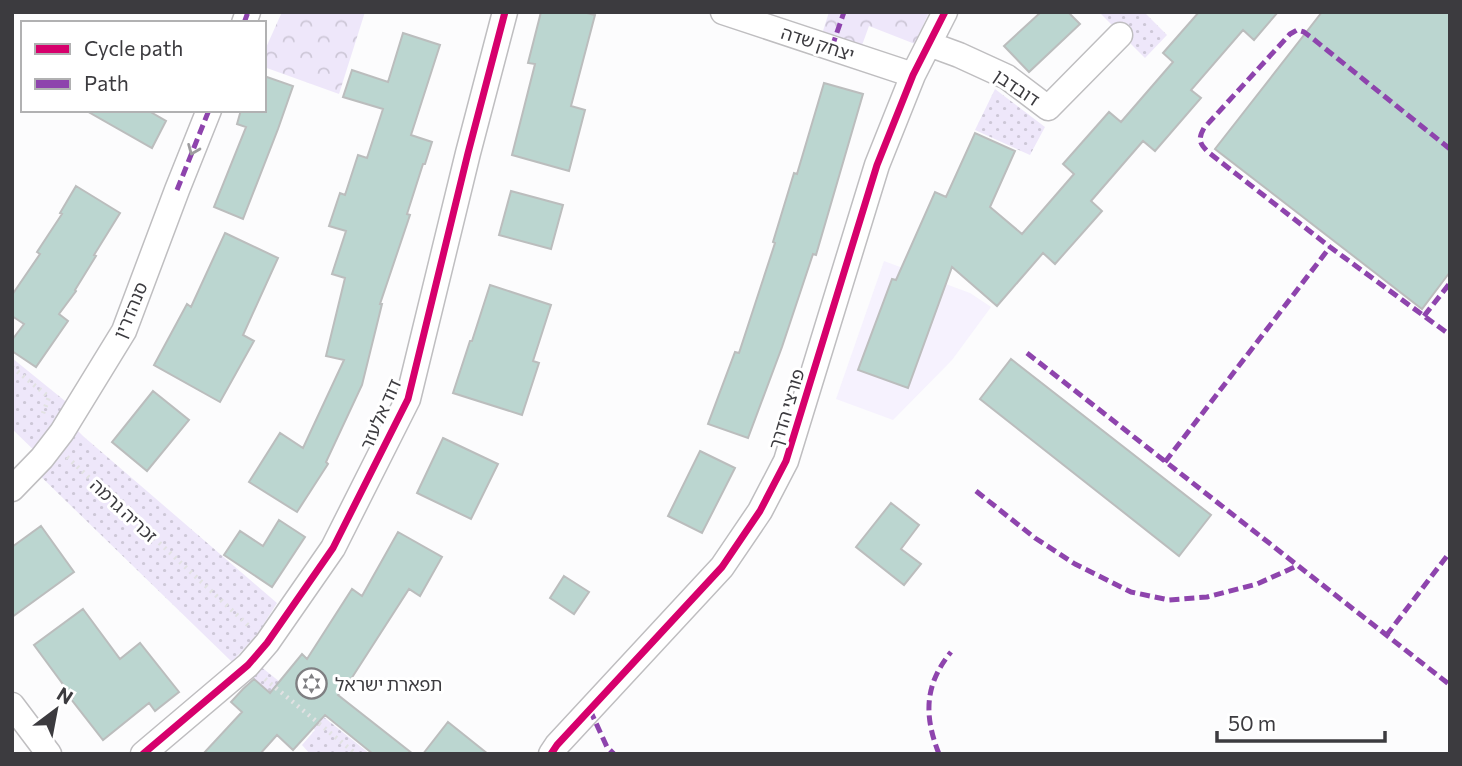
<svg xmlns="http://www.w3.org/2000/svg" width="1462" height="766" font-family="Commissioner,'Noto Sans Hebrew',sans-serif">
<defs>
<pattern id="grass-dots" width="8" height="8" patternUnits="userSpaceOnUse" patternTransform="scale(1.75)"><rect width="8" height="8" fill="#eee7fa"/><path d="M2 2h.1M6 6h.1" fill="none" stroke="#cdc7d7" stroke-width="1.8" stroke-linecap="round"/></pattern>
<pattern id="forest-crowns" width="20" height="18" patternUnits="userSpaceOnUse" patternTransform="scale(1.75)"><rect width="20" height="18" fill="#eee7fa"/><path d="M2 6a3 3 0 1 1 6 0M12 15a3 3 0 1 1 6 0" fill="none" stroke="#cdc7d7"/></pattern>
</defs>
<rect width="100%" height="100%" fill="#fcfcfd"/>
<path fill="#f6f2fe" d="M884 261 970 293 991 307 952 360 893 420 836 399Z"/>
<path fill="url(#grass-dots)" d="M1099 12H1144L1167 35 1145 58Z
M995 89 1045 127 1030 155 975 130Z
M12 358 70 405 64 417 83 436 277 603 258 633 232 662 32 468 41 457 12 429Z
M260 666 370 754H310L302 745 315 730 251 676Z"/>
<path fill="url(#forest-crowns)" d="M282 12H365L339 94 264 67V52Z
M829 12H929L915 44 869 26 861 48 822 34Z"/>
<path fill="#bbd6d0" stroke="#bbbdbd" stroke-width="2" d="M541 12H583L595 15 571 106 585 110 569 171 512 155 535 64 528 63Z
M1041 12H1068L1080 24 1029 72 1004 46Z
M1199 12H1278L1254 40 1243 30 1191 90 1201 98 1155 151 1143 141 1091 201 1102 211 1055 264 1043 253 997 306 952 267 908 388 858 370 892 279 896 280 935 192 946 197 975 133 1015 151 990 207 1022 234 1074 174 1063 164 1109 112 1121 122 1173 62 1163 53Z
M1322 12H1450V272L1422 309 1215 149Z
M403 33 440 45 411 135 432 142 425 164H423L407 214 410 215 380 304H382L362 385 326 462 328 464 297 512 249 482 280 433 303 448 344 360 326 356 345 278 332 274 346 231 329 226 340 193 345 195 358 155 367 158 383 109 343 97 352 70 388 82Z
M264 76 293 86 278 129 243 219 214 207 246 127 237 124 241 110H264Z
M824 83 863 94 816 255 813 254 782 347 748 438 708 424 735 352 739 353 775 243 773 242 794 173 797 174Z
M85 110H147L166 121 152 148Z
M76 186 120 213 94 255 96 256 75 290 76 291 59 314 68 321 36 367 12 351V340L24 324 12 316V295L40 254 37 252 62 214 60 213Z
M511 191 563 205 551 249 499 235Z
M225 233 278 258 243 335 254 341 220 402 154 365 187 304 191 307Z
M490 285 551 305 533 361 539 363 522 415 453 393 470 341H472Z
M1011 359 1211 515 1179 556 980 399Z
M153 391 189 420 147 471 112 442Z
M443 438 498 464 471 519 417 493Z
M700 451 735 468 702 533 668 516Z
M891 503 919 525 901 549 921 564 904 585 856 547Z
M279 520 305 537 272 587 224 555 240 531 263 546Z
M41 526 74 572 12 617V547Z
M398 532 442 557 420 596 409 589 353 676 338 695 413 754H373L325 715 293 750 277 735 260 754H203L242 712 231 702 243 689 254 679 270 693 302 654 307 659 352 589 362 596Z
M564 576 589 592 574 614 550 598Z
M83 609 120 659 140 643 179 692 155 711 149 703 103 740 71 699 73 698 34 645Z
M448 722 488 754H423Z"/>
<g fill="none" stroke-linecap="round" stroke-linejoin="round">
<defs>
<path id="minor" d="M723 12 913 75
M244 23 248 12
M929 44 959 55 1007 77 1048 108 1120 35
M12 489 42 458 62 432 124 331 177 190 209 110
M12 705 49 754
M143 754 248 665 267 643 333 548 408 399 468 153 505 12
M551 754 557 745 722 567 760 511 786 461 877 165 913 75 945 12"/>
</defs>
<use href="#minor" stroke="#bfbec0" stroke-width="27"/>
<path stroke="#e2e2e3" stroke-width="4.5" stroke-dasharray="2 5" stroke-linecap="butt" d="M12 367 49 397 42 416 43 418
M67 457 251 628
M265 679 356 754"/>
<use href="#minor" stroke="#fff" stroke-width="24"/>
<path stroke="#8e44ad" stroke-width="5" stroke-dasharray="10 5" stroke-linecap="butt" d="M244 23 248 12
M832 47 844 12
M1450 149 1312 38 1304 32 1297 30 1290 34 1204 128C1198 139 1199 143 1208 152L1330 247 1450 335
M177 190 209 110
M1424 316 1450 283
M1027 353 1450 685
M1165 462 1330 247
M976 491 1035 538 1075 564 1131 592 1169 600 1207 597 1257 584 1297 566
M1386 636 1450 552
M590 710 607 747 614 754
M939 754C924 716 924 685 951 652"/>
<defs>
<path id="cycleway" d="M143 754 248 665 267 643 333 548 408 399 468 153 505 12
M551 754 557 745 722 567 760 511 786 461 877 165 913 75 945 12"/>
</defs>
<use href="#cycleway" stroke="#fff" stroke-width="11"/>
<use href="#cycleway" stroke="#d6006c" stroke-width="7"/>
</g>
<defs><path id="oneway-chevron" d="M-2-3.5L2.5 0L-2 3.5" fill="none" stroke-width="1.6" stroke-linecap="round" stroke-linejoin="round" transform="scale(1.75)"/></defs>
<use stroke="#9e9d9f" href="#oneway-chevron" transform="translate(193 150) rotate(112)"/>
<defs>
<symbol id="synagogue-ring" viewBox="-11 -11 22 22"><circle r="9.5" fill="#fff" stroke="#7f7f82" stroke-width="1.5"/><path d="M0-6.5L5.6 3.2H-5.6ZM0 6.5L5.6-3.2H-5.6Z" fill="#7f7f82"/></symbol>
</defs>
<g fill-rule="evenodd">
<use href="#synagogue-ring" x="294" y="666" width="35" height="35"/>
</g>
<g text-anchor="middle" dominant-baseline="central" stroke-width="6" stroke-linejoin="round" paint-order="stroke">
<g font-size="18" fill="#3c3b3f" stroke="#fff">
<text transform="translate(818 43) rotate(18)">יצחק שדה</text>
<text transform="translate(1017 87) rotate(34)">דובדבן</text>
<text transform="translate(130 310) rotate(-67)">סנהדרין</text>
<text transform="translate(786 409) rotate(-73)">פורצי הדרך</text>
<text transform="translate(380 414) rotate(-66)">דוד אלעזר</text>
<text transform="translate(124 510) rotate(43)">זכריה גרמה</text>
</g>
<g font-size="18" fill="#3c3b3f" stroke="#fff" text-anchor="start">
<text x="335" y="684">תפארת ישראל</text>
</g>
</g>
<rect width="1462" height="766" fill="none" stroke="#3c3b3f" stroke-width="28"/>
<rect x="21" y="21" width="245" height="91" fill="#ffffff" stroke="#b1b1b2" stroke-width="2"/>
<rect x="35" y="44" width="35" height="10" fill="#d6006c" stroke="#b1b1b2" stroke-width="2"/>
<text x="84" y="56" font-size="21" fill="#3c3b3f">Cycle path</text>
<rect x="35" y="79" width="35" height="10" fill="#8e44ad" stroke="#b1b1b2" stroke-width="2"/>
<text x="84" y="91" font-size="21" fill="#3c3b3f">Path</text>
<g transform="translate(56 710) rotate(32)" stroke="#ffffff" stroke-width="5" paint-order="stroke">
<path d="M0-5L12 26L0 18L-12 26Z" fill="#3c3b3f"/>
<text y="-10" font-size="19" font-weight="bold" text-anchor="middle" fill="#3c3b3f">N</text>
</g>
<path d="M1217 731v10h168v-10" fill="none" stroke="#3c3b3f" stroke-width="3.5"/>
<text x="1228" y="731" font-size="21" fill="#3c3b3f" stroke="#ffffff" stroke-width="5" paint-order="stroke">50 m</text>
</svg>
